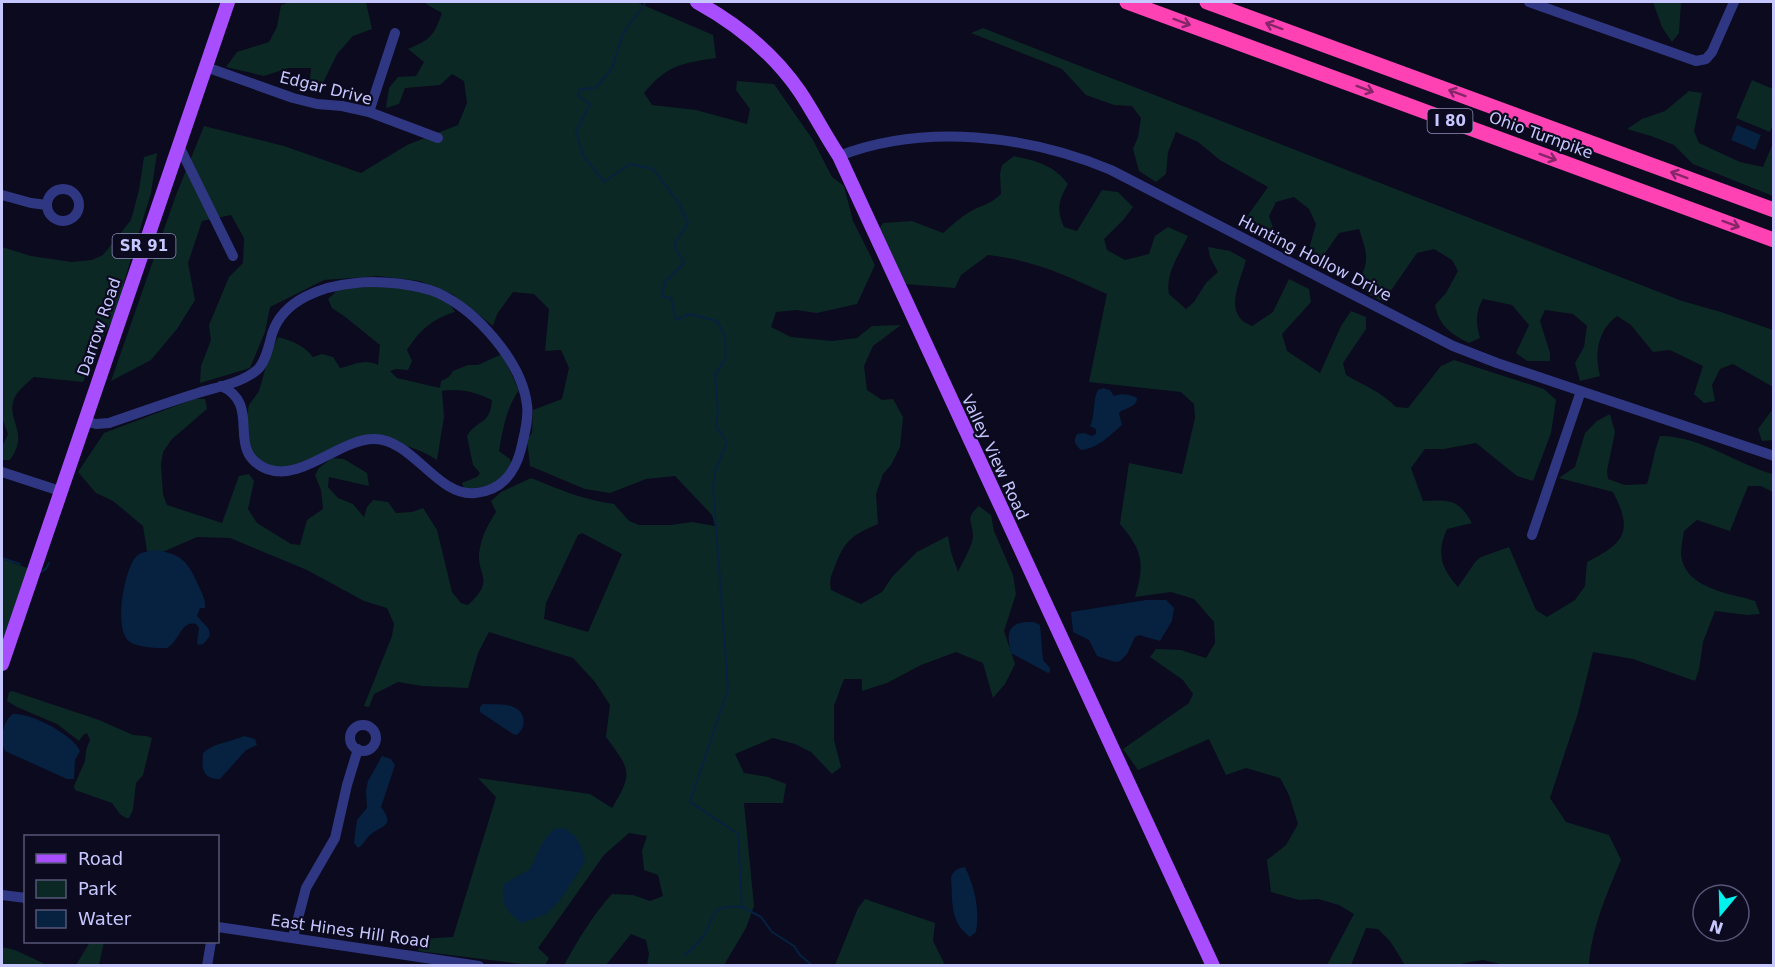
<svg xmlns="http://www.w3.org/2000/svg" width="1775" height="967" font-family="'DejaVu Sans',sans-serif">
<rect width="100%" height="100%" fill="#0b0a1e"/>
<path fill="#0c2824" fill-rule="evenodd" d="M290 2H366L372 29 353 36 337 54 318 93 309 91 311 68H288L264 76 226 67 237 52 269 42 277 27 281 5Z
M426 2H636L713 35 716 58C682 63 667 65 644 93L652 105 696 110 747 124 750 109 736 90 737 81 774 84 813 140 832 177 844 186 853 221 875 265 857 304 817 313 796 310 776 312 771 327 791 337 832 341 857 338 872 326 901 325 873 346 864 366 867 390 882 400 893 399 903 417 900 447 891 465 883 474 876 494 878 524C852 535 845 540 835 566 831 576 829 580 831 590L861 604 882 592 892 577 917 552 948 536 951 552 958 572C962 563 973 545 973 536 973 521 964 519 979 506L991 515 994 531 1013 575 1016 594 1004 631 1015 664 1005 684 993 698 983 663 956 652 921 665 887 683 862 691V679H844L834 706V740L841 767 832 774 811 752 795 744 773 738 735 754 744 773 768 777 786 784 783 803H744L754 906 746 928 724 965H647L649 954 646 940 631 934 606 965H564C578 940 592 916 612 894L633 895 650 901 663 896 658 875 644 870 642 851 647 836 629 833 604 855 538 948 549 958 545 965H530L418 951 420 939 453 937 496 797 478 778 590 794 612 808C634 772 630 770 606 737L610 705 595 682 573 658 489 632 478 653 468 688 422 686 398 682 374 694 369 707 364 706 392 636 394 624 387 608 364 601 307 570 230 538 197 537 165 551H147L143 526 113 501 96 493 78 472 104 433 194 399H205L207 409 172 439 163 452 161 465 163 494 167 505 222 523 239 476 249 474 254 481 248 509 257 523 291 544 300 545 307 520 323 509 321 490 315 475 319 468 332 458 344 459 367 473 369 486 329 477 328 487 338 498 353 504 364 517 367 507 373 500 388 502 396 513 412 512 423 508 437 530 452 592 461 603 468 605C498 577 474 576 480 548 482 535 489 523 496 512L491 501 501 492 531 478C558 489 584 500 614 504L629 521 639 525H671L692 522 715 526 712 515 675 476 646 479 610 493 585 489 530 466 527 439 532 433 533 410 562 399 569 368 561 350 545 351 549 309 534 294 513 292 497 314 493 326 452 294 420 281 378 276 324 280 270 307 265 332 250 368 200 383 201 366 211 340 209 325 229 277 243 263 244 238 231 215 202 221 188 263 195 300 177 329 151 360 111 381 176 195 204 126 284 146 361 173 407 145 458 125 467 103 464 81 452 74 440 85 405 88 399 104 386 108 389 88 398 77 416 76 424 62 408 49C430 40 434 36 442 13L426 4ZM582 533 622 554 588 632 544 619 546 603 578 535Z
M1653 2H1681L1679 33 1672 42 1662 27Z
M983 28 1682 301 1721 312 1773 330V387L1733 364 1720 369 1712 385 1715 401 1704 403 1694 394 1703 366 1670 350 1653 352 1631 325 1617 316C1598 330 1594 353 1600 376L1580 381 1575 363 1584 347 1587 326 1573 314 1545 310 1540 321 1550 353V361H1527L1516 353 1529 325 1512 305 1483 299C1475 312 1476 324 1480 338L1469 343C1451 334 1439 326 1435 305L1446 293 1458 271 1452 260 1434 249 1417 253 1383 302 1370 295 1358 281C1371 261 1366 251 1359 229L1339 233 1319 262 1310 258V245L1316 224 1309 209 1294 197 1276 202 1269 216 1274 231 1249 232 1241 225 1268 187 1220 160 1198 142 1176 132 1168 152 1166 174 1156 182 1139 171 1133 149 1138 137 1141 118 1132 106 1114 105 1086 95 1062 69 971 33Z
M1752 80 1773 89V124L1770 132 1736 118Z
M1689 91 1702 93 1694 131 1699 143 1740 162 1763 167 1773 143V196L1693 164 1674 145 1651 136 1627 129 1642 119 1665 111Z
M157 153 151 193 124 282 120 307 102 339 83 382 34 377C27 383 18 390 14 399 6 421 30 432 10 460H2V447L8 434 2 418V247L31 256 72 262 92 260 103 255 131 220 139 190 144 157Z
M1014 156C1037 161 1054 165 1068 184 1059 199 1056 210 1064 227L1077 231 1102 190 1118 192 1133 207 1124 219 1104 239 1107 250 1125 260 1149 254 1155 236 1168 227 1188 236C1179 255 1165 274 1169 294L1186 309 1194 302 1206 283 1218 272 1210 257 1208 247 1230 251 1246 260C1240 283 1222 315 1252 326L1273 312 1289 279 1309 289 1311 302 1282 334 1287 351 1320 373 1341 326 1351 311 1366 317V329L1343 363 1346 375C1365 386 1380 391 1396 407L1408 408 1441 366 1454 360 1544 389 1556 400 1551 433 1533 481 1517 476 1476 443 1444 449H1425L1411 468 1423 501C1449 500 1458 498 1472 523L1447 529C1436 553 1441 568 1458 587L1476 561 1481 557 1509 547 1536 610 1547 617 1575 600 1585 586 1587 562C1624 543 1634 532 1613 492L1559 478 1575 467 1585 433 1597 421 1610 414 1615 432 1607 471 1608 479 1625 485 1647 484C1652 468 1654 451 1660 436 1702 436 1735 464 1773 474V492L1761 486H1748L1730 531 1697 520 1684 531C1683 538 1681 548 1681 555 1685 589 1730 593 1755 601L1760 614 1747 615 1715 611 1703 642 1699 670 1695 681 1633 659 1593 652 1578 713 1550 798 1566 822 1609 835 1621 860C1607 893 1591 930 1589 965H1504L1483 960 1464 963 1460 965H1405L1390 941 1378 929 1366 928 1351 965H1327L1354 914 1339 905 1318 899 1299 900 1271 892 1267 860 1286 845 1298 824 1289 795 1280 778 1246 768 1226 775 1209 739 1138 770 1123 749 1189 703 1193 694 1183 680 1150 657 1156 649 1181 650 1206 658 1215 643 1214 622 1194 599 1171 592 1135 597C1145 563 1143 551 1120 524L1129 463 1182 474 1195 418 1194 404 1181 392 1089 382 1107 294C1065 275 1033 260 988 255L961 275 955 288 905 284 879 229 883 223 912 221 943 233C953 224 963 215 975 209 986 204 993 202 1001 194L1000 174 1002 165Z
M384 286C404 289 446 292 455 312 432 319 420 330 407 350L412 361 408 370 396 369 390 371 397 378 440 388 441 381 449 377 453 371 468 365H478L502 354 519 390C506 408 503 429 499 451L510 459 512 466C498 487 488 486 464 489L462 483 477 477 480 473 473 465 467 436C478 418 490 426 492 400 474 392 462 388 442 391L444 417 437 460C420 448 400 445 380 436L285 469 270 466 258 460 251 451 246 421 249 405 259 391 268 359 278 337C293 341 303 345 313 357L322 354 333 357 340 368C354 365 364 358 378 365L380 345 344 316 332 308 328 299 339 289Z
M1773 405V440L1762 441 1758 429 1772 410Z
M2 559 33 570 2 663Z
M12 691 99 720 133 735 146 736 152 738 143 775 136 783 133 810 129 818H126L120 814 112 803 75 790 74 786 85 761 86 750 90 740 87 733 83 735 79 741 57 724 17 707 7 701 9 692Z
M865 899 935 923 933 941 945 965H835L858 908Z
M90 942H104L99 965H76Z
M2 947 15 950 47 965H2Z"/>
<path fill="#062240" d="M1737 125 1761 135 1755 150 1731 140Z
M1103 388 1110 390 1114 396C1121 393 1130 394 1137 398 1137 408 1125 407 1119 413L1122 425C1109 436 1099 448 1081 450 1075 444 1073 442 1077 434L1084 433 1092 436 1096 434V429L1090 426C1096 414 1092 401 1098 390Z
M156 550C179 554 186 559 196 580 199 588 204 595 205 603V608H200L197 616C206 627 217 631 203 644L199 645 197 643 199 628 196 624C181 620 179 642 167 648 155 648 140 648 130 642 113 631 124 572 135 558 140 552 148 551 156 550Z
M1146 600H1166L1174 608 1172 621 1160 641 1139 635 1135 637 1127 654 1120 661 1115 662 1097 656 1089 640 1073 632 1071 612Z
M1025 622H1034L1040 625 1043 660 1050 668V672L1048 673 1011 653C1007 636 1006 625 1025 622Z
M483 704C496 705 518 701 523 717 525 725 522 730 517 735L513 734 480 712V707Z
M13 714C30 712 74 735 80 751L75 760 74 779H67L5 751C0 741 2 721 13 714Z
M244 736 255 739 257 745 246 750 220 779C201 779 202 767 203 753 213 743 231 742 244 736Z
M382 756 391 759 395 765 381 807C397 828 379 825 368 837 364 842 363 845 358 848L354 843 357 820 367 808 366 791 368 781Z
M563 828C577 835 583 846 585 862L560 900 546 914 522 923C506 912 501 903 504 884L530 869 544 840 554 829Z
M965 867C975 888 980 910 976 932L970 937C949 921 953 902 951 877 954 870 958 868 965 867Z"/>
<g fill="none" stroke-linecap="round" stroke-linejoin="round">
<path stroke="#062240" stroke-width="2" d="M646 2 624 32 611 70 595 88 580 89 578 96 590 104 576 132 583 155 604 182 630 164 653 169 678 202 688 223 674 245 684 263 665 282 662 296 671 298 676 320 690 314 717 321 725 336 726 357 715 375 718 413 716 426 727 442 716 469 713 487 728 689 690 802 738 834 742 907 761 917 772 932 794 946 800 955 813 966
M2 558 20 564
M42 571 46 569 49 563
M685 955C691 950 697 944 702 938 717 918 706 904 741 907"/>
<path stroke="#303782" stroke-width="10" d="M1529 2 1696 61 1706 59 1712 52 1734 2
M206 67 293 98 317 104 342 106 369 112 438 138
M369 112 395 33
M179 146 233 256
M839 156C924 123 1028 135 1111 170L1453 346 1497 363 1774 456
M47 205a16 16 0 1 1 32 0a16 16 0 1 1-32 0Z
M2 195 31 203 47 205
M84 421 96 424 109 423C139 413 168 402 198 393 217 387 242 383 257 370 266 362 269 345 272 334 283 299 323 286 356 283 379 280 417 284 438 293 477 311 522 362 527 405 529 419 524 436 521 449 515 473 501 491 475 493 437 497 413 439 374 439 339 439 302 482 267 469 223 451 264 405 221 386
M2 472 60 491
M1532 535 1581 391
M350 738a13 13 0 1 1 26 0a13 13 0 1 1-26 0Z
M2 895 26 898
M218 927 479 966
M293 937 306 888 335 838 347 785 358 749
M207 966 211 942"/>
<path stroke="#a84eff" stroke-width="14" d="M697 2C737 24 774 54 800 92 814 113 825 135 839 156L1213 966
M2 664 228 2"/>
<path stroke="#ff42b3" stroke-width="15" d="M1127 2 1774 240
M1207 2 1774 210"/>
</g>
<defs><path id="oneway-shaft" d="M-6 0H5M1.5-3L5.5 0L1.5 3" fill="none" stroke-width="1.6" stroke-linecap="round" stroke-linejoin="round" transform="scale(1.5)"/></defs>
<g stroke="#852668">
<use href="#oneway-shaft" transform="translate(1182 22) rotate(20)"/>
<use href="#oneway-shaft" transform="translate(1274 26) rotate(-160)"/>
<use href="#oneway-shaft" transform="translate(1365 89) rotate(20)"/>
<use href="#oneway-shaft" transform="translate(1457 93) rotate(-160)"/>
<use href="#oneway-shaft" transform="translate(1548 157) rotate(20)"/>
<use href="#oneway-shaft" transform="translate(1679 175) rotate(-160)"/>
<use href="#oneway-shaft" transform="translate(1731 224) rotate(20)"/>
</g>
<g text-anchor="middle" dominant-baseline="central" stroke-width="4.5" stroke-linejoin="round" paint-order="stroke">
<g fill="#0b0a1e" stroke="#8f8ebc" stroke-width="1.5">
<rect x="1427.5" y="109" width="45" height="24" rx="4.5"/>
<rect x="112.5" y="234" width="63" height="24" rx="4.5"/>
</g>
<g font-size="15" font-weight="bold" fill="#c7c7ff">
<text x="1450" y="121">I 80</text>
<text x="144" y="246">SR 91</text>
</g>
<g font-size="16" fill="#c7c7ff" stroke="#0b0a1e">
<text transform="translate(326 88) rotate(14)">Edgar Drive</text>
<text transform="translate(1541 135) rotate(20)">Ohio Turnpike</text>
<text transform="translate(1315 258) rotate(27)">Hunting Hollow Drive</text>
<text transform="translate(99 327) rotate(-71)">Darrow Road</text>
<text transform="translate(995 457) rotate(65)">Valley View Road</text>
<text transform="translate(350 931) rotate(8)">East Hines Hill Road</text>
</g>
</g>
<rect width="1775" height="967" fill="none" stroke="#c7c7ff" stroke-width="6"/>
<rect x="24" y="835" width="195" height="108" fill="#0b0a1e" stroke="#565678" stroke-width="1.5"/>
<rect x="36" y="854" width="30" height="9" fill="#a84eff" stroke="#565678" stroke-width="1.5"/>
<text x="78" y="865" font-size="18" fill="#c7c7ff">Road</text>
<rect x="36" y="880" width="30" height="18" fill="#0c2824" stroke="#565678" stroke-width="1.5"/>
<text x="78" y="895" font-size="18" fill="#c7c7ff">Park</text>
<rect x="36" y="910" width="30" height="18" fill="#062240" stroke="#565678" stroke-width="1.5"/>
<text x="78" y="925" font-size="18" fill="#c7c7ff">Water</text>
<g transform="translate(1721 913) rotate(199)"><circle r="28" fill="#0b0a1e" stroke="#565678" stroke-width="1.5"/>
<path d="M0-4.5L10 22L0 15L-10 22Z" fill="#00f2ed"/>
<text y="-9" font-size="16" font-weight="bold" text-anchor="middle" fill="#c7c7ff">N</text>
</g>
</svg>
